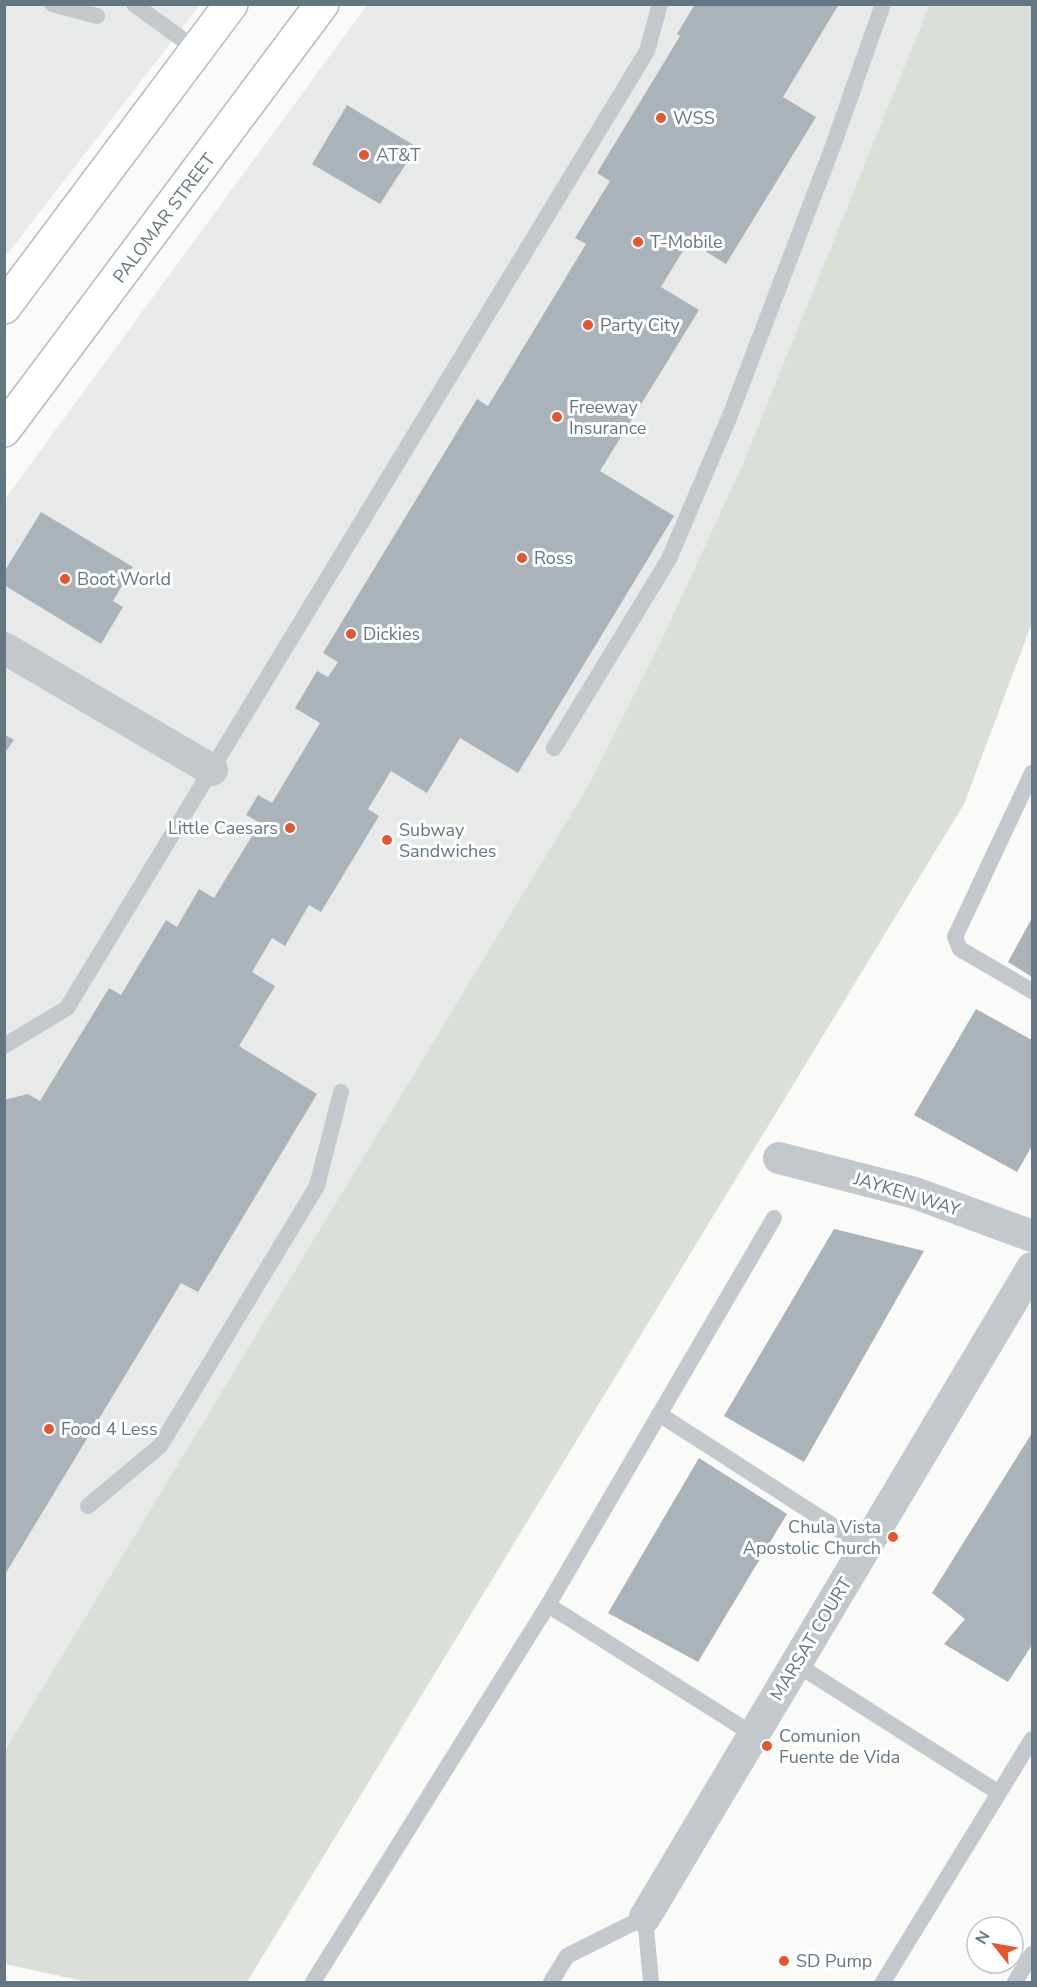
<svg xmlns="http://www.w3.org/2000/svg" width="1037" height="1987" font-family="'Nunito Sans',sans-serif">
<rect width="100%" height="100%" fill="#fafaf8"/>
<path fill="#e8e9e9" d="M5 5H200L5 257Z
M367 5H930L741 468 661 641 588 786 5 1750V499Z"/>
<path fill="#dadfd7" d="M930 4 1032 5V623L964 804 247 1982H88L5 1964V1750L588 786 661 641 741 468Z"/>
<path fill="#aab3b9" d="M695 4H839L783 97 816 117 726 264 689 241 661 287 699 310 600 471 674 516 518 773 460 738 427 793 391 771 368 809 379 816 321 912 309 905 285 946 272 938 252 972 275 986 239 1046 317 1094 198 1292 181 1283 4 1576V1100L28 1094 40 1101 109 988 121 995 166 920 177 927 199 889 214 898 260 823 246 815 258 795 272 803 320 723 295 708 317 671 328 677 338 662 323 653 477 399 488 406 586 244 575 238 610 181 597 173 680 36 677 34Z
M347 105 417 147 380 204 312 164Z
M41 512 133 567 113 601 123 607 101 644 4 585V572Z
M4 734 14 740 4 754Z
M1032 918V977L1008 962Z
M976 1009 1032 1040V1146L1017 1172 914 1115Z
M834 1229 924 1251 804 1462 724 1416Z
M1032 1433V1645L1008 1682 944 1644 965 1619 932 1593Z
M699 1458 787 1514 698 1662 608 1613Z"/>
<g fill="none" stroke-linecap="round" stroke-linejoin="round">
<defs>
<path id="secondary" d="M4 307 231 4
M4 430 322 4"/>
</defs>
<use href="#secondary" stroke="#b3babf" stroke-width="36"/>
<path stroke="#c3c8cc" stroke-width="16" d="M52 4 97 16
M134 4 197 50
M554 748 669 559 729 418 834 143 883 4
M1032 773 955 937 960 949 1032 991
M4 1046 67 1008 647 51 660 4
M659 1414 866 1547
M88 1506 160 1446 317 1186 341 1092
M548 1605 774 1218
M796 1664 999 1793 883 1982
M999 1793 1032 1739
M313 1982 548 1605 754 1735
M551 1982 567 1956 645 1917 651 1982
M1015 1982 1032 1954"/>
<path stroke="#c3c8cc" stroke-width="32" d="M4 648 212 770
M779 1158 915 1193 1032 1236
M645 1917 1032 1268"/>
<use href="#secondary" stroke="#fff" stroke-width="33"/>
</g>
<g fill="#e4572e" stroke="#fff" stroke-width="2">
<circle cx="661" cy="118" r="6"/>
<circle cx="364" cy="155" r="6"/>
<circle cx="638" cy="242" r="6"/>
<circle cx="588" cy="325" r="6"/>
<circle cx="557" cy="417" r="6"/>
<circle cx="522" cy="558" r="6"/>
<circle cx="65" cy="579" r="6"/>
<circle cx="351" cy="634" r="6"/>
<circle cx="290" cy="828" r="6"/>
<circle cx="387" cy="840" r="6"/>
<circle cx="49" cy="1429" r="6"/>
<circle cx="893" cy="1537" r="6"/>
<circle cx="767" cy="1746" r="6"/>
<circle cx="784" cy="1961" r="6"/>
</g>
<g text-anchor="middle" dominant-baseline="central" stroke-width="6" stroke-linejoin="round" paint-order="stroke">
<g font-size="18" fill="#657683" stroke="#fff" text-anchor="start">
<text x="673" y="118">WSS</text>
<text x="376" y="155">AT&amp;T</text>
<text x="650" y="242">T-Mobile</text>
<text x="600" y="325">Party City</text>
<text x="569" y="407">Freeway<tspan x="569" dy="21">Insurance</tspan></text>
<text x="534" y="558">Ross</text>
<text x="77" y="579">Boot World</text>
<text x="363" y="634">Dickies</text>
<text x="278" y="828" text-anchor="end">Little Caesars</text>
<text x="399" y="830">Subway<tspan x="399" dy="21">Sandwiches</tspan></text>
<text x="61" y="1429">Food 4 Less</text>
<text x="881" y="1527" text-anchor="end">Chula Vista<tspan x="881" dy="21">Apostolic Church</tspan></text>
<text x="779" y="1736">Comunion<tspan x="779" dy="21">Fuente de Vida</tspan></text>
<text x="796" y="1961">SD Pump</text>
</g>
<g font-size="18" fill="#657683" stroke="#fff">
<text transform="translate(164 218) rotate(-53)">PALOMAR STREET</text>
<text transform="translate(907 1194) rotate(17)">JAYKEN WAY</text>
<text transform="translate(811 1639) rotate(-59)">MARSAT COURT</text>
</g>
</g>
<rect width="1037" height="1987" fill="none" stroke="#657683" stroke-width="12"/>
<g transform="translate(995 1945) rotate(301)"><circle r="28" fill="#ffffff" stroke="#c1c8cd" stroke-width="1.5"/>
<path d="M0-4.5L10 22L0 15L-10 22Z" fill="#e4572e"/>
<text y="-9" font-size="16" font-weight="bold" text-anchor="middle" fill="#657683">N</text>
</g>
</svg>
